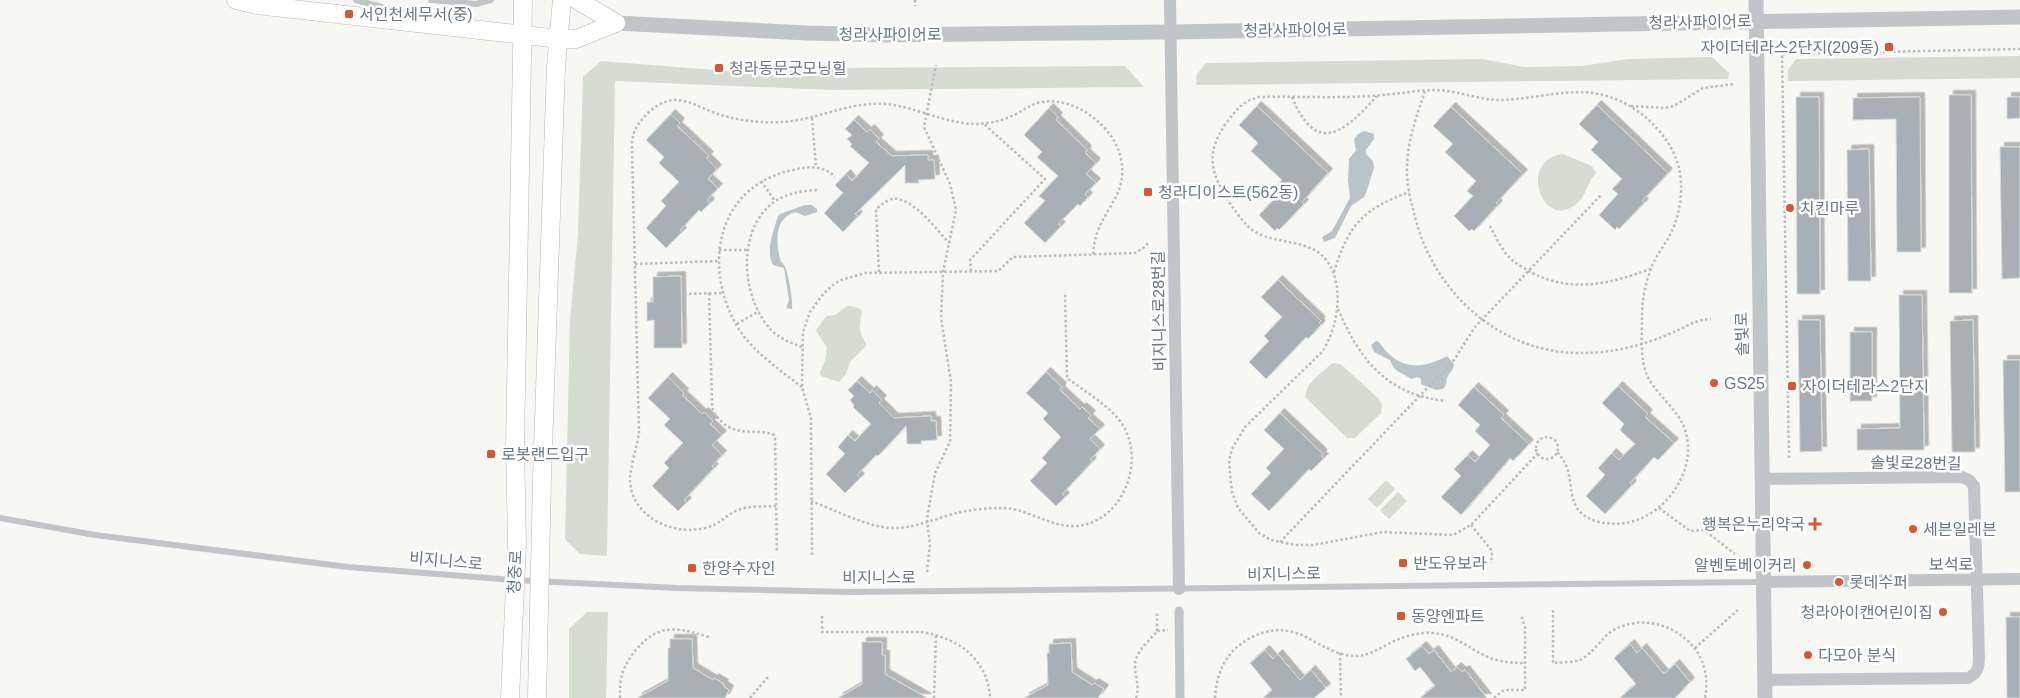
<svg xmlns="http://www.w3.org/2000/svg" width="2020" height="698" font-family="Arial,'Noto Sans KR',sans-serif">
<defs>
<filter id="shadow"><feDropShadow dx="4.5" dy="-4.5" stdDeviation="0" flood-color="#0004"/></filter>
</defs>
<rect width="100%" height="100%" fill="#f7f7f4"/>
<path fill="#d7dcd3" d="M2020 56V78L1788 81V70L1796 59Z
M1712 57 1729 73 1728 79 1196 85 1197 74 1206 63 1483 59 1524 67 1582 66 1628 59Z
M601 61 740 72 835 68 1125 66 1144 87 832 90 615 81 607 556 580 554 565 539 570 320 578 234 583 77Z
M1563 154 1592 166 1596 173C1587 182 1586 198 1575 205 1541 230 1518 159 1563 154Z
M847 306C870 307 859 316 860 327 860 333 865 340 866 346L850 362 846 374 839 382 821 376 820 372 825 361 827 347 818 334 816 330 826 316 835 315Z
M1335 363 1342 365 1379 399 1382 405 1381 413 1355 438H1347L1306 398C1303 385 1322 373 1331 364Z
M1386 480 1395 489 1377 508 1368 499Z
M1398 492 1407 501 1389 519 1380 510Z
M587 612H608L606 698H569V629Z"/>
<path fill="#bac4c8" d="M1364 131 1374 134V139L1366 150V154L1373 161 1374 168 1366 193 1364 197 1351 206 1335 238 1324 242 1322 237 1332 231 1350 198 1348 180 1349 159 1356 150 1354 139 1358 134Z
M805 205H812L817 209V212L805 216 795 212C774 219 776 242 780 259 781 263 785 265 786 269 789 278 793 300 792 309L786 308 789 300 784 268 773 265C765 251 774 230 778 216L780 214Z
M1376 341 1379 342C1397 369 1420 371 1447 356L1454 364C1454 371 1449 372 1447 378 1446 383 1447 385 1443 389L1436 390 1421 384V379L1418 377 1411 379C1401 371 1395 374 1390 360L1374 352 1371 345Z"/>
<path fill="#a8b0b5" stroke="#d9d9d7" filter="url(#shadow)" d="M1949 95H1971L1972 293H1949Z
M1796 97H1819L1820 294H1797Z
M1920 97 1921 252H1897L1896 119 1853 120V98Z
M2007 97H2020V118L2007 119Z
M1597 105 1668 173 1642 201 1644 203 1619 229 1617 227 1615 230 1599 215 1618 194 1612 189 1622 179 1591 150 1598 142 1579 124Z
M1257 106 1328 173 1302 202 1304 204 1279 230 1277 228 1275 231 1259 215 1278 195 1273 190 1282 180 1251 151 1258 143 1239 125Z
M1451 107 1523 174 1496 203 1498 205 1474 231 1472 229 1469 231 1454 216 1473 196 1467 191 1476 181 1445 152 1453 144 1433 126Z
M1049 108 1058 117 1056 120 1087 150 1085 153 1096 163 1086 174 1096 183 1085 194 1088 197 1080 206 1078 204 1058 224 1061 226 1045 243 1024 223 1045 201 1039 196 1058 176 1037 157 1042 152 1024 135Z
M671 114 680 123 677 126 709 156 706 158 717 169 708 179 718 188 707 200 710 203 701 212 699 210 680 230 682 232 666 248 646 228 666 206 661 201 679 182 659 163 664 157 646 140Z
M854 120 867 132 870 129 879 139 876 142 892 156 928 155V160H934L935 179 918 180 919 183H905V165L855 214 858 216 843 232 824 213 843 193 835 185 846 174 852 181 869 163 850 146 852 144 847 139 852 135 845 129Z
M2000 147H2020V278L2002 279Z
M1869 149 1871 281H1848L1847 150Z
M681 276 682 348H654V320L647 321V302H653V277Z
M1278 280 1321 321 1319 323 1321 325 1308 339 1306 337 1266 379 1249 362 1269 341 1264 336 1282 317 1261 297Z
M1899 295H1922L1924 450H1857V429L1900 428Z
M1798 320H1820L1822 451 1800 452Z
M1973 320 1975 452H1952L1950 321Z
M1850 332H1872V401H1850Z
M2003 360H2020V492H2005Z
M1046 372 1062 387 1060 390 1080 409 1082 407 1091 415 1088 418 1100 429 1090 439 1100 449 1090 460 1092 462 1062 494 1065 497 1056 506 1030 481 1047 463 1042 458 1061 437 1043 419 1048 413 1026 393Z
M668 377 684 393 682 395 702 414 704 412 713 421 710 424 722 435 712 445 722 455 712 466 714 468 684 500 687 502 678 511 652 486 669 468 664 463 683 443 664 425 670 419 648 398Z
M857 381 870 393 872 390 882 400 879 403 894 418 931 416V421H936L937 440 921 441V444H907L906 426 878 456 876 455 857 475 860 478 845 493 826 474 845 454 838 447 848 435 855 441 871 424 853 407 854 405 850 400 854 396 848 390Z
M1618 386 1648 414 1645 417 1674 443 1658 460 1654 457 1630 483 1632 485 1605 514 1586 496 1605 475 1598 468 1612 453 1619 460 1635 444 1620 430 1624 424 1602 403Z
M1474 387 1504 415 1501 418 1529 444 1513 461 1510 458 1461 515 1441 497 1461 476 1454 469 1468 455 1475 462 1490 445 1475 431 1480 425 1458 405Z
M1280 413 1323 454 1321 456 1324 458 1311 471 1309 469 1269 511 1251 494 1271 473 1266 468 1284 449 1264 430Z
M2006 617H2020V698H2007Z
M670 639H692L693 668 713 680 714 678 724 684 723 686 729 690 725 698H637L668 681V648H670Z
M862 642H882V655H885V674L927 698H838L862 684Z
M1071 643 1072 672 1092 685 1094 683 1104 689 1098 698H1024L1048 685 1047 653H1049V644Z
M1630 644 1637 653 1642 648 1664 674 1675 664 1690 682 1675 698H1620L1636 684 1614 658Z
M1422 646 1429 654 1434 650 1451 672 1457 667 1462 672 1465 670 1487 698H1420L1435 686 1420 667 1415 671 1406 659Z
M1265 650 1273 659 1278 654 1300 680 1311 670 1326 688 1314 698H1263L1272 690 1250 663Z"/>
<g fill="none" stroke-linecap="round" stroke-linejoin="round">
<defs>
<path id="secondary" d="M236 0 257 5 560 39H576L616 23
M577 0 616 23
M510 698 517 543 515 446 523 0
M537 698 542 479 556 66 562 0"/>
</defs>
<use href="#secondary" stroke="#b3b9bd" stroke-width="19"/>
<path stroke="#b9bcbe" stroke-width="2.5" stroke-dasharray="2.5 2.5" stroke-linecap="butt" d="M915 0V6
M1425 91C1417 115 1408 139 1407 165 1406 181 1410 198 1414 213 1432 292 1501 355 1584 353 1612 353 1644 345 1669 334 1685 328 1693 320 1711 319
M1292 97C1317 157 1344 132 1377 96
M1631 106 1665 108 1674 106 1703 88 1734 84
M812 118 816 167
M761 181 775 201
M1490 226C1495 235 1500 247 1507 255 1514 263 1524 268 1532 273 1572 293 1610 284 1650 269
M719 250H747
M635 264 718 261
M971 271 970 260 1045 179 984 124
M879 272 876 209C880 206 887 200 892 199 911 195 938 231 949 243
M1334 272C1349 224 1362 210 1409 192
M709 293 712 402C712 411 715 416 722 422 738 437 756 428 774 435L775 438 777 553
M684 294 724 293
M1338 309C1360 361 1388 395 1446 401
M737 324 759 311
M802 347C791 343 781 339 772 331 743 301 736 238 768 207 781 194 800 191 817 190
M802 387C780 370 756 354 740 331 701 270 715 186 793 170 809 166 823 165 835 177
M1536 448a11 11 0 1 1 22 0a11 11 0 1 1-22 0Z
M1538 453 1471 525 1453 535 1383 532 1313 545H1296L1271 540 1259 533 1238 508 1232 492 1230 475 1229 461 1232 449 1245 427 1322 352C1338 328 1345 286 1327 261 1310 237 1273 246 1251 229 1242 221 1236 212 1229 202 1210 172 1205 153 1227 122 1237 109 1243 101 1259 97 1300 96 1341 99 1382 95 1400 94 1417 90 1435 90 1458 90 1480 101 1503 100 1538 99 1576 85 1610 97 1641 107 1671 136 1679 168 1684 190 1680 215 1670 235 1664 246 1655 257 1651 269 1645 284 1642 301 1642 317 1642 335 1640 359 1647 375 1656 395 1676 407 1684 427 1700 468 1666 517 1625 523 1609 525 1590 523 1579 511 1566 495 1576 471 1557 452
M1789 458 1782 54 2020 49
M811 501C835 510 865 526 890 528 912 529 932 520 953 514 967 510 986 508 1002 508 1027 508 1049 527 1075 526 1123 524 1148 458 1120 421 1107 404 1084 391 1067 378L1065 292
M776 506C764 507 749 505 738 510 726 515 719 525 705 528 674 536 633 518 630 482 629 471 637 447 639 433L632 149C632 143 632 136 635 130 642 116 659 100 675 100 690 100 705 110 718 114 739 121 760 123 782 122 817 120 850 101 886 104 916 107 944 123 974 124 988 124 1002 121 1014 115 1024 110 1031 104 1042 102 1075 96 1115 127 1121 159 1127 191 1110 202 1099 228 1095 237 1094 245 1093 254
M1659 508 1690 531 1704 530 1735 554
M1471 525 1492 551 1491 563
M1280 542 1454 360 1475 327 1601 195
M812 555 811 418 802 387 803 332 810 312 824 293 833 285 841 280 865 273 998 271 1013 257 1135 253 1145 247 1148 243
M927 572 930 545 927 519 935 473 950 442 951 382 941 318 943 272 956 210 950 184 924 127 936 65
M1553 610V663C1561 662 1572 663 1580 660 1591 655 1599 642 1608 634 1632 615 1668 621 1689 642 1704 657 1709 676 1705 698
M822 616V632H921C957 637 988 659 990 698
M1157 631V611
M1695 648 1738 610
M1340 653 1341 698
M620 698C620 689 620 680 623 671 630 654 648 632 667 630 682 628 695 633 709 637
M750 698 768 677
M934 698 936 635
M1136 698C1141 685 1132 671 1136 659 1139 649 1151 639 1157 631L1168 630
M1215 698C1216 679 1222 660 1237 647 1258 630 1282 624 1308 638 1321 645 1337 655 1353 656 1370 657 1384 645 1399 639 1410 635 1421 632 1432 633 1455 634 1469 649 1488 657 1499 662 1513 663 1525 663
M1494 698 1504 690H1525V627L1521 615"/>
<path stroke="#c1c5c8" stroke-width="6" d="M356 0 408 14
M431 0 476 4 491 0
M0 518 95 535 348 567 514 580 677 588 850 592 1763 582"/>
<path stroke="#c1c5c8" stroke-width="9" d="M1179 611 1180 698"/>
<path stroke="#c1c5c8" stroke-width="12" d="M1170 0 1179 589
M1761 479 1962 477 1969 480 1974 486 1979 656C1979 667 1978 673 1968 678L1765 680
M1763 582 2020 579"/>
<path stroke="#c1c5c8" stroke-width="15" d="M1756 0 1765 698
M616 23 807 33 882 35 1171 32 2020 17"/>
<use href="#secondary" stroke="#fff" stroke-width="18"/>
</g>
<g fill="#da5631" stroke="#fff" stroke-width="2">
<rect x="344" y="9" width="10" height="10" rx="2.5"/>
<rect x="1884" y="42" width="10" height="10" rx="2.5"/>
<rect x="714" y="63" width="10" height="10" rx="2.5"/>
<rect x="1143" y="187" width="10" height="10" rx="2.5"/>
<circle cx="1790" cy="208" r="5"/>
<circle cx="1714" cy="383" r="5"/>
<rect x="1787" y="381" width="10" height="10" rx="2.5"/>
<rect x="486" y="449" width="10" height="10" rx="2.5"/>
<path d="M1812.5 516.5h5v5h5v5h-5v5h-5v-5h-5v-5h5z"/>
<circle cx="1913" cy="529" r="5"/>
<rect x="1398" y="558" width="10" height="10" rx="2.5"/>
<circle cx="1807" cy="565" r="5"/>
<rect x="687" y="563" width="10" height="10" rx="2.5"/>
<circle cx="1839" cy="582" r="5"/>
<circle cx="1943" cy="612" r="5"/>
<rect x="1396" y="611" width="10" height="10" rx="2.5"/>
<circle cx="1808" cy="655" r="5"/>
</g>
<g text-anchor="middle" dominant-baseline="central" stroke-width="5" stroke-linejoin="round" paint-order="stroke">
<g font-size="16" fill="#687884" stroke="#fff" text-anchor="start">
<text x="359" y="14">서인천세무서(중)</text>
<text x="1879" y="47" text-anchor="end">자이더테라스2단지(209동)</text>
<text x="729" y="68">청라동문굿모닝힐</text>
<text x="1158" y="192">청라디이스트(562동)</text>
<text x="1800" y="208">치킨마루</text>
<text x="1724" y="383">GS25</text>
<text x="1802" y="386">자이더테라스2단지</text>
<text x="501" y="454">로봇랜드입구</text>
<text x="1805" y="524" text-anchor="end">행복온누리약국</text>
<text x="1923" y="529">세븐일레븐</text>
<text x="1413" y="563">반도유보라</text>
<text x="1797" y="565" text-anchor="end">알벤토베이커리</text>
<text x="702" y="568">한양수자인</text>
<text x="1849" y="582">롯데수퍼</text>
<text x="1933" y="612" text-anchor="end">청라아이캔어린이집</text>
<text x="1411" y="616">동양엔파트</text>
<text x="1818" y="655">다모아 분식</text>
</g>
<g font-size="16" fill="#687884" stroke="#fff">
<text transform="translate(1700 22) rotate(-1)">청라사파이어로</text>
<text transform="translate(1295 30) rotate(-1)">청라사파이어로</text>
<text x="890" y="34">청라사파이어로</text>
<text transform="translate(1159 311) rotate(-91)">비지니스로28번길</text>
<text transform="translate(1742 334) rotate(-91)">솔빛로</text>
<text transform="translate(1916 463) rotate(1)">솔빛로28번길</text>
<text transform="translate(446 561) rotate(5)">비지니스로</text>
<text x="1951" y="564">보석로</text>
<text transform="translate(515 572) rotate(-87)">청중로</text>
<text transform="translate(1284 574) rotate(-1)">비지니스로</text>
<text x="879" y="577">비지니스로</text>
</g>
</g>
</svg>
